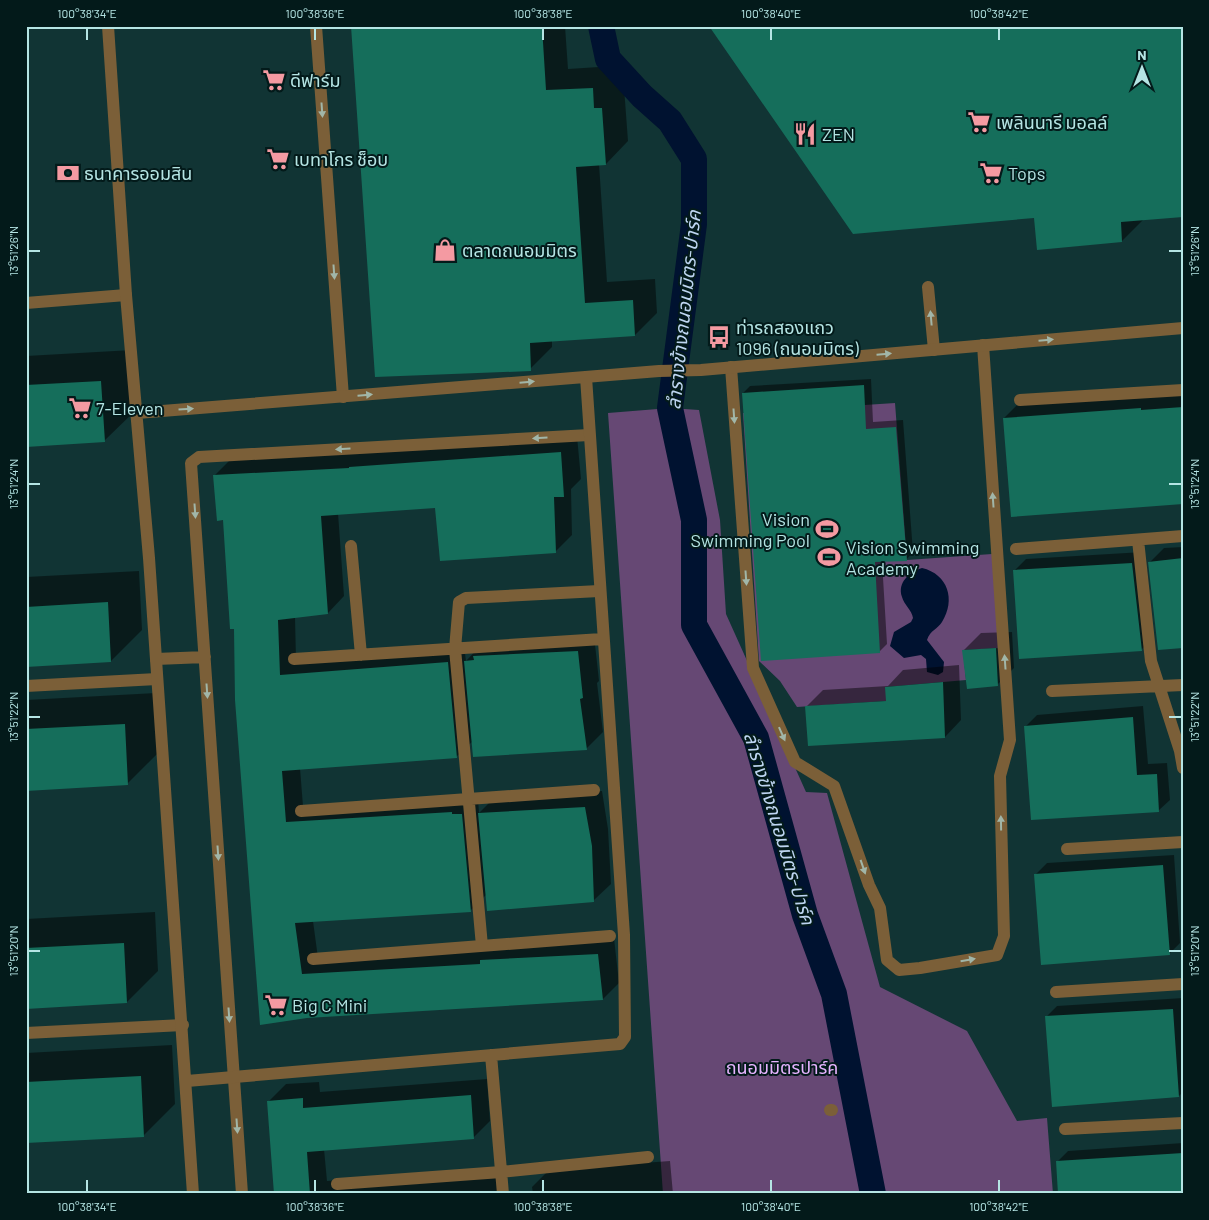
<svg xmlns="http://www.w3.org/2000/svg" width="1209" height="1220" font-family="Barlow,'Noto Sans Thai',sans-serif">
<rect width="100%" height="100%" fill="#113434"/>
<path fill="#664874" d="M895 403 907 560 992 554 1001 648 963 650 966 680 886 687V701L797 707 780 681 759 661 743 413Z
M670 408 699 410 720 520 726 614 806 792 827 793 880 987 967 1031 1017 1121 1047 1118 1053 1194H663L608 413Z"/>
<path fill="#001230" d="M922 568C948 574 956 600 942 622 938 629 930 630 927 640L944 662 943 672 938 675 927 672 926 659 921 655 904 658 890 646 894 632 911 622 913 618C912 610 904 605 902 597 897 582 910 572 922 568Z"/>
<path fill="#0007" d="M352 26H565L568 69 614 66 616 87H624L628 141 606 164H599L607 282 655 279 657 313 635 335 552 340V347L530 369Z
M1035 217 1144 219 1122 241Z
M132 350 136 410 104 441 26 445V356Z
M871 379 873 422 903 420 913 552 906 560 882 561 887 644 879 652 743 393 750 386Z
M1183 393V503L1004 418 1018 404Z
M577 436 581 479 571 489 572 535 555 552 436 507 338 513 344 596 328 613 295 617 296 659 464 646 466 661 482 644 594 635 599 681 597 683 603 732 587 748 473 741 456 757 300 768 303 806 478 798 479 813 496 796 602 791 608 829 611 884 594 900 487 894 470 911 313 921 318 958 614 938 619 983 603 999 307 1017 236 627 224 519 214 476 231 459Z
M1183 547V647L1150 562 1164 548Z
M1143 552 1152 639 1141 650 1015 570 1026 559Z
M139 571 142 630 111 661 26 666V577Z
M1012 632 1014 668 998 684 964 650 981 633Z
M959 665 961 720 945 737 806 707 823 690 888 686 903 670Z
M156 693 159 752 127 784 26 789V700Z
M1143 706 1148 764 1167 763 1170 800 1158 811 1026 726 1037 715Z
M1174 855 1180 943 1169 954 1036 874 1047 863Z
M155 912 158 971 127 1002 26 1008V919Z
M1183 998V1092L1179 1096 1046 1017 1057 1006Z
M172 1045 175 1104 143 1136 26 1142V1053Z
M487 1079 490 1121 473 1138 324 1149 327 1181 496 1168 498 1194H275L269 1101 286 1084 319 1082 320 1092Z
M1183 1143V1194H1059L1057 1162 1068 1151Z
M670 1161 673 1194H533L532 1187 549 1170Z"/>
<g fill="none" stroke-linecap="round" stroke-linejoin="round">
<path stroke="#001230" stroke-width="26" d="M601 26 608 59 642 96 670 121 694 159V224L670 408 694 520V625L756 738 805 915 834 994 873 1194"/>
</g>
<path fill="#156e5b" d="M351 26H542L546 90 593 88 594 108H602L606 165 576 167 585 303 633 300 635 336 530 343 531 371 375 377Z
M709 26H1183V217L1121 222 1122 242 1037 250 1034 218 853 234Z
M101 381 105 442 26 447V385Z
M864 385 866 429 896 427 907 561 875 562 880 653 761 661 742 393Z
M1183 407V504L1011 517 1003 418 1141 408V410Z
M561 452 564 497H554L556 553 440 561 435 508 321 516 328 614 278 620 280 675 448 662 457 758 282 771 286 822 452 812V814H462L471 912 295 923 302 974 480 964V960L598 954 603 1000 307 1018 260 1025 235 700 234 629H230L223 520 217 521 213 475 349 468V467Z
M1183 558V648L1158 650 1148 562Z
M1132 563 1142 651 1019 659 1013 570Z
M108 602 111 662 26 667V607Z
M996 648 998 686 967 689 962 650Z
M578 651 583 698 580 699 587 750 473 757 464 661 474 660 473 656Z
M943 682 945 738 808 746 805 706 886 701 885 687Z
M1133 717 1137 775 1157 774 1159 812 1031 820 1024 726Z
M125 724 128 785 26 791V729Z
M585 807 592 846 594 902 487 911 478 813Z
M1163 865 1170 955 1041 965 1034 874Z
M124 943 127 1003 26 1009V948Z
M1173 1009 1179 1097 1052 1107 1045 1016Z
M141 1076 144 1137 26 1143V1082Z
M471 1095 474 1139 307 1152 310 1194H274L267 1101 303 1098V1108Z
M1183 1153V1191L1058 1194 1056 1161Z"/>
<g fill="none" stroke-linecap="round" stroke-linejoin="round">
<path stroke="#7b5f38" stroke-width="12" d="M316 26 343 397
M928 287 934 350
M26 303 126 295
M731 367 753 668 795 762 834 786 869 885 880 908 887 960 899 970 920 968 997 955 1004 936 1000 776 1010 740 983 345
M1020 400 1183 390
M156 659 205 657
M26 686 157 679
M26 1033 183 1025
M242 1194 191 463 199 457 589 435"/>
<path stroke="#7b5f38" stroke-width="12" d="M830 1110H832"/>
<path stroke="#7b5f38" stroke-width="12" d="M108 26 126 295 149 558 193 1194
M137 413 659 371 701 370 1183 328
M1138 540 1151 661 1180 751 1183 768
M351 546 361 655
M1016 549 1183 536
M294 659 602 639
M1052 691 1183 685
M301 811 594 790
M1067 849 1183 842
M482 946 455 649 459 602 466 598 599 591
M313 959 610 936
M1056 992 1183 984
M491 1055 503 1194
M187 1081 620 1044 625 1037 624 935 586 377
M1065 1129 1183 1123
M337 1184 501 1172 648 1157"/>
</g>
<defs><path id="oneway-solid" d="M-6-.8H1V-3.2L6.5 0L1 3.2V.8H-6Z" transform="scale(1.25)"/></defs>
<g fill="#a1b6a8">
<use href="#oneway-solid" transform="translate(322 110) rotate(86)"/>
<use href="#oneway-solid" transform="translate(334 272) rotate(86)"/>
<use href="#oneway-solid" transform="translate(931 318) rotate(-95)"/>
<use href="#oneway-solid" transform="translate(1046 340) rotate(-5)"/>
<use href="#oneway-solid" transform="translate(884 354) rotate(-5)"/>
<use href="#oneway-solid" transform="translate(527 382) rotate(-5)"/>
<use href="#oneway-solid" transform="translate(365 395) rotate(-5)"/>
<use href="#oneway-solid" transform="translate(186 409) rotate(-4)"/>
<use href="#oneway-solid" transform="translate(734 416) rotate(86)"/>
<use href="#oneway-solid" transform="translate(540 438) rotate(177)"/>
<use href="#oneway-solid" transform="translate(343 449) rotate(177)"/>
<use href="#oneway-solid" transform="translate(993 500) rotate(-94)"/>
<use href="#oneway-solid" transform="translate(195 511) rotate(86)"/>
<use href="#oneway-solid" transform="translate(746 578) rotate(86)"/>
<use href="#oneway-solid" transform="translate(1005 662) rotate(-94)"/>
<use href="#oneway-solid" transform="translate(207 691) rotate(86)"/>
<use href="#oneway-solid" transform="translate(782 734) rotate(66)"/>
<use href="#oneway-solid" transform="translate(1001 823) rotate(-91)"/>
<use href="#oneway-solid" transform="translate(218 853) rotate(86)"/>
<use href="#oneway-solid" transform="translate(863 867) rotate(71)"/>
<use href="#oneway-solid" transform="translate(968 960) rotate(-10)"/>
<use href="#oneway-solid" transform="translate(229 1015) rotate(86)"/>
<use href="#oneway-solid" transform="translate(237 1126) rotate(86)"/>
</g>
<path fill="none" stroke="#b5e5e4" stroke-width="2" d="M87 28V40M315 28V40M543 28V40M771 28V40M999 28V40M28 251H40M1169 251H1182M28 484H40M1169 484H1182M28 717H40M1169 717H1182M28 951H40M1169 951H1182M87 1180V1192M315 1180V1192M543 1180V1192M771 1180V1192M999 1180V1192"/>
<defs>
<symbol id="supermarket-bare" viewBox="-9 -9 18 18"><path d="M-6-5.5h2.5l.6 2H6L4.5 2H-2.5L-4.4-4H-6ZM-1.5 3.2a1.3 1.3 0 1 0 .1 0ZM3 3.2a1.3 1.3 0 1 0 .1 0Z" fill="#f49aa2" stroke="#031a1a" stroke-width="2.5" paint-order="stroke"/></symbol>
<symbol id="restaurant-bare" viewBox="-9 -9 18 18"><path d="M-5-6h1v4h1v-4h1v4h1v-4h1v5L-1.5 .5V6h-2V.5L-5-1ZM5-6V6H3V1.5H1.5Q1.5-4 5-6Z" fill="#f49aa2" stroke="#031a1a" stroke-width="2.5" paint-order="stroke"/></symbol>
<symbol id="bank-bare" viewBox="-9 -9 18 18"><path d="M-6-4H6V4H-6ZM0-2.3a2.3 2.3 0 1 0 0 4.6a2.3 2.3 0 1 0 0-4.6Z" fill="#f49aa2" stroke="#031a1a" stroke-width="2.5" paint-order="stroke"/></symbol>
<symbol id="shop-bare" viewBox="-9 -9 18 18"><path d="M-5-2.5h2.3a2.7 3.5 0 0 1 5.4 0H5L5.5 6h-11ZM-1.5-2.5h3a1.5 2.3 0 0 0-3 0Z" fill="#f49aa2" stroke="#031a1a" stroke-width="2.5" paint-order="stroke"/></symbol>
<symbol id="bus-bare" viewBox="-9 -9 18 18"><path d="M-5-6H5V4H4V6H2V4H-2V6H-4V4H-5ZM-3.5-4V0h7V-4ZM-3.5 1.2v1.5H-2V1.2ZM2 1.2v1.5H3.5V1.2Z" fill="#f49aa2" stroke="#031a1a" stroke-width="2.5" paint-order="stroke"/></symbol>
<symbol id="stadium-bare" viewBox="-9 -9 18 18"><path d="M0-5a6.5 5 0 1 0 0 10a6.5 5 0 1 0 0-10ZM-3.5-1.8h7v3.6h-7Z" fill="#f49aa2" stroke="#031a1a" stroke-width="2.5" paint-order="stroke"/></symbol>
</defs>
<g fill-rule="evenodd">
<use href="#supermarket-bare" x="258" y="64" width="32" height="32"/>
<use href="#supermarket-bare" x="963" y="106" width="32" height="32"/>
<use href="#restaurant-bare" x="789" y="118" width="32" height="32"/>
<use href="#supermarket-bare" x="262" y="143" width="32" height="32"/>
<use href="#bank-bare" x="52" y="157" width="32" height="32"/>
<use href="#supermarket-bare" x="975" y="157" width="32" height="32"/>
<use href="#shop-bare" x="429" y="234" width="32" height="32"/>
<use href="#bus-bare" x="703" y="321" width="32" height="32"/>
<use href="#supermarket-bare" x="64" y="392" width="32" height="32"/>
<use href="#stadium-bare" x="811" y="513" width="32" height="32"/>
<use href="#stadium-bare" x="813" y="541" width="32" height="32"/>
<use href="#supermarket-bare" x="260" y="989" width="32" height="32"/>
</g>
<g text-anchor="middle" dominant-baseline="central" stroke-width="4" stroke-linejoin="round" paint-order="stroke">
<g font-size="18" fill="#b5e5e4" stroke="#031a1a" text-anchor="start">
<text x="290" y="80">ดีฟาร์ม</text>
<text x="996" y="122">เพลินนารี มอลล์</text>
<text x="822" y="134">ZEN</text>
<text x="294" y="159">เบทาโกร ช็อบ</text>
<text x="84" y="173">ธนาคารออมสิน</text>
<text x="1008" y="173">Tops</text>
<text x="462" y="250">ตลาดถนอมมิตร</text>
<text x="736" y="327">ท่ารถสองแถว<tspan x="736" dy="21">1096 (ถนอมมิตร)</tspan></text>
<text x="96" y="408">7-Eleven</text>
<text x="810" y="519" text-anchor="end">Vision<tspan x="810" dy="21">Swimming Pool</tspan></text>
<text x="846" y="547">Vision Swimming<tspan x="846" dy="21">Academy</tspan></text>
<text x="292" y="1005">Big C Mini</text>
</g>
<g font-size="18" fill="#e6b3ff" stroke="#031a1a">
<text x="782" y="1067">ถนอมมิตรปาร์ค</text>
</g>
<g font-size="19" font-style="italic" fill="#bed5f1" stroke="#031a1a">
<text transform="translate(683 310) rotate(-84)">ลำรางข้างถนอมมิตร-ปาร์ค</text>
<text transform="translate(780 828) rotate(73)">ลำรางข้างถนอมมิตร-ปาร์ค</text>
</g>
</g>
<rect width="1209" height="1220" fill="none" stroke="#031a1a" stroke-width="55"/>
<g transform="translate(1142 68)" stroke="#031a1a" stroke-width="4" paint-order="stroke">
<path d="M0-4L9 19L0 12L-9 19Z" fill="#b5e5e4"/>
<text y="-8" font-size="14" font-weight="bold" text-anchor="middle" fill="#b5e5e4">N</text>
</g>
<rect x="28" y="28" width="1154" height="1164" fill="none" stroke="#b5e5e4" stroke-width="2"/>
<g font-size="12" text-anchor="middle" fill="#b5e5e4">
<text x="87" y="18">100°38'34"E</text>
<text x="315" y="18">100°38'36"E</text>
<text x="543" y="18">100°38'38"E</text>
<text x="771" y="18">100°38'40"E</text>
<text x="999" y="18">100°38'42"E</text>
<text transform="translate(14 251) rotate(-90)" y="4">13°51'26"N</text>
<text transform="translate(1195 251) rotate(-90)" y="4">13°51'26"N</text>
<text transform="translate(14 484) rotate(-90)" y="4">13°51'24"N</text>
<text transform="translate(1195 484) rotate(-90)" y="4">13°51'24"N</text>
<text transform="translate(14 717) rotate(-90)" y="4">13°51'22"N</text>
<text transform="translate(1195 717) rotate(-90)" y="4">13°51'22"N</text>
<text transform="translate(14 951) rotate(-90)" y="4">13°51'20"N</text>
<text transform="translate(1195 951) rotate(-90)" y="4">13°51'20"N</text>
<text x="87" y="1211">100°38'34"E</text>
<text x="315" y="1211">100°38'36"E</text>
<text x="543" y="1211">100°38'38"E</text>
<text x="771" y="1211">100°38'40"E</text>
<text x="999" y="1211">100°38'42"E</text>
</g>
</svg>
